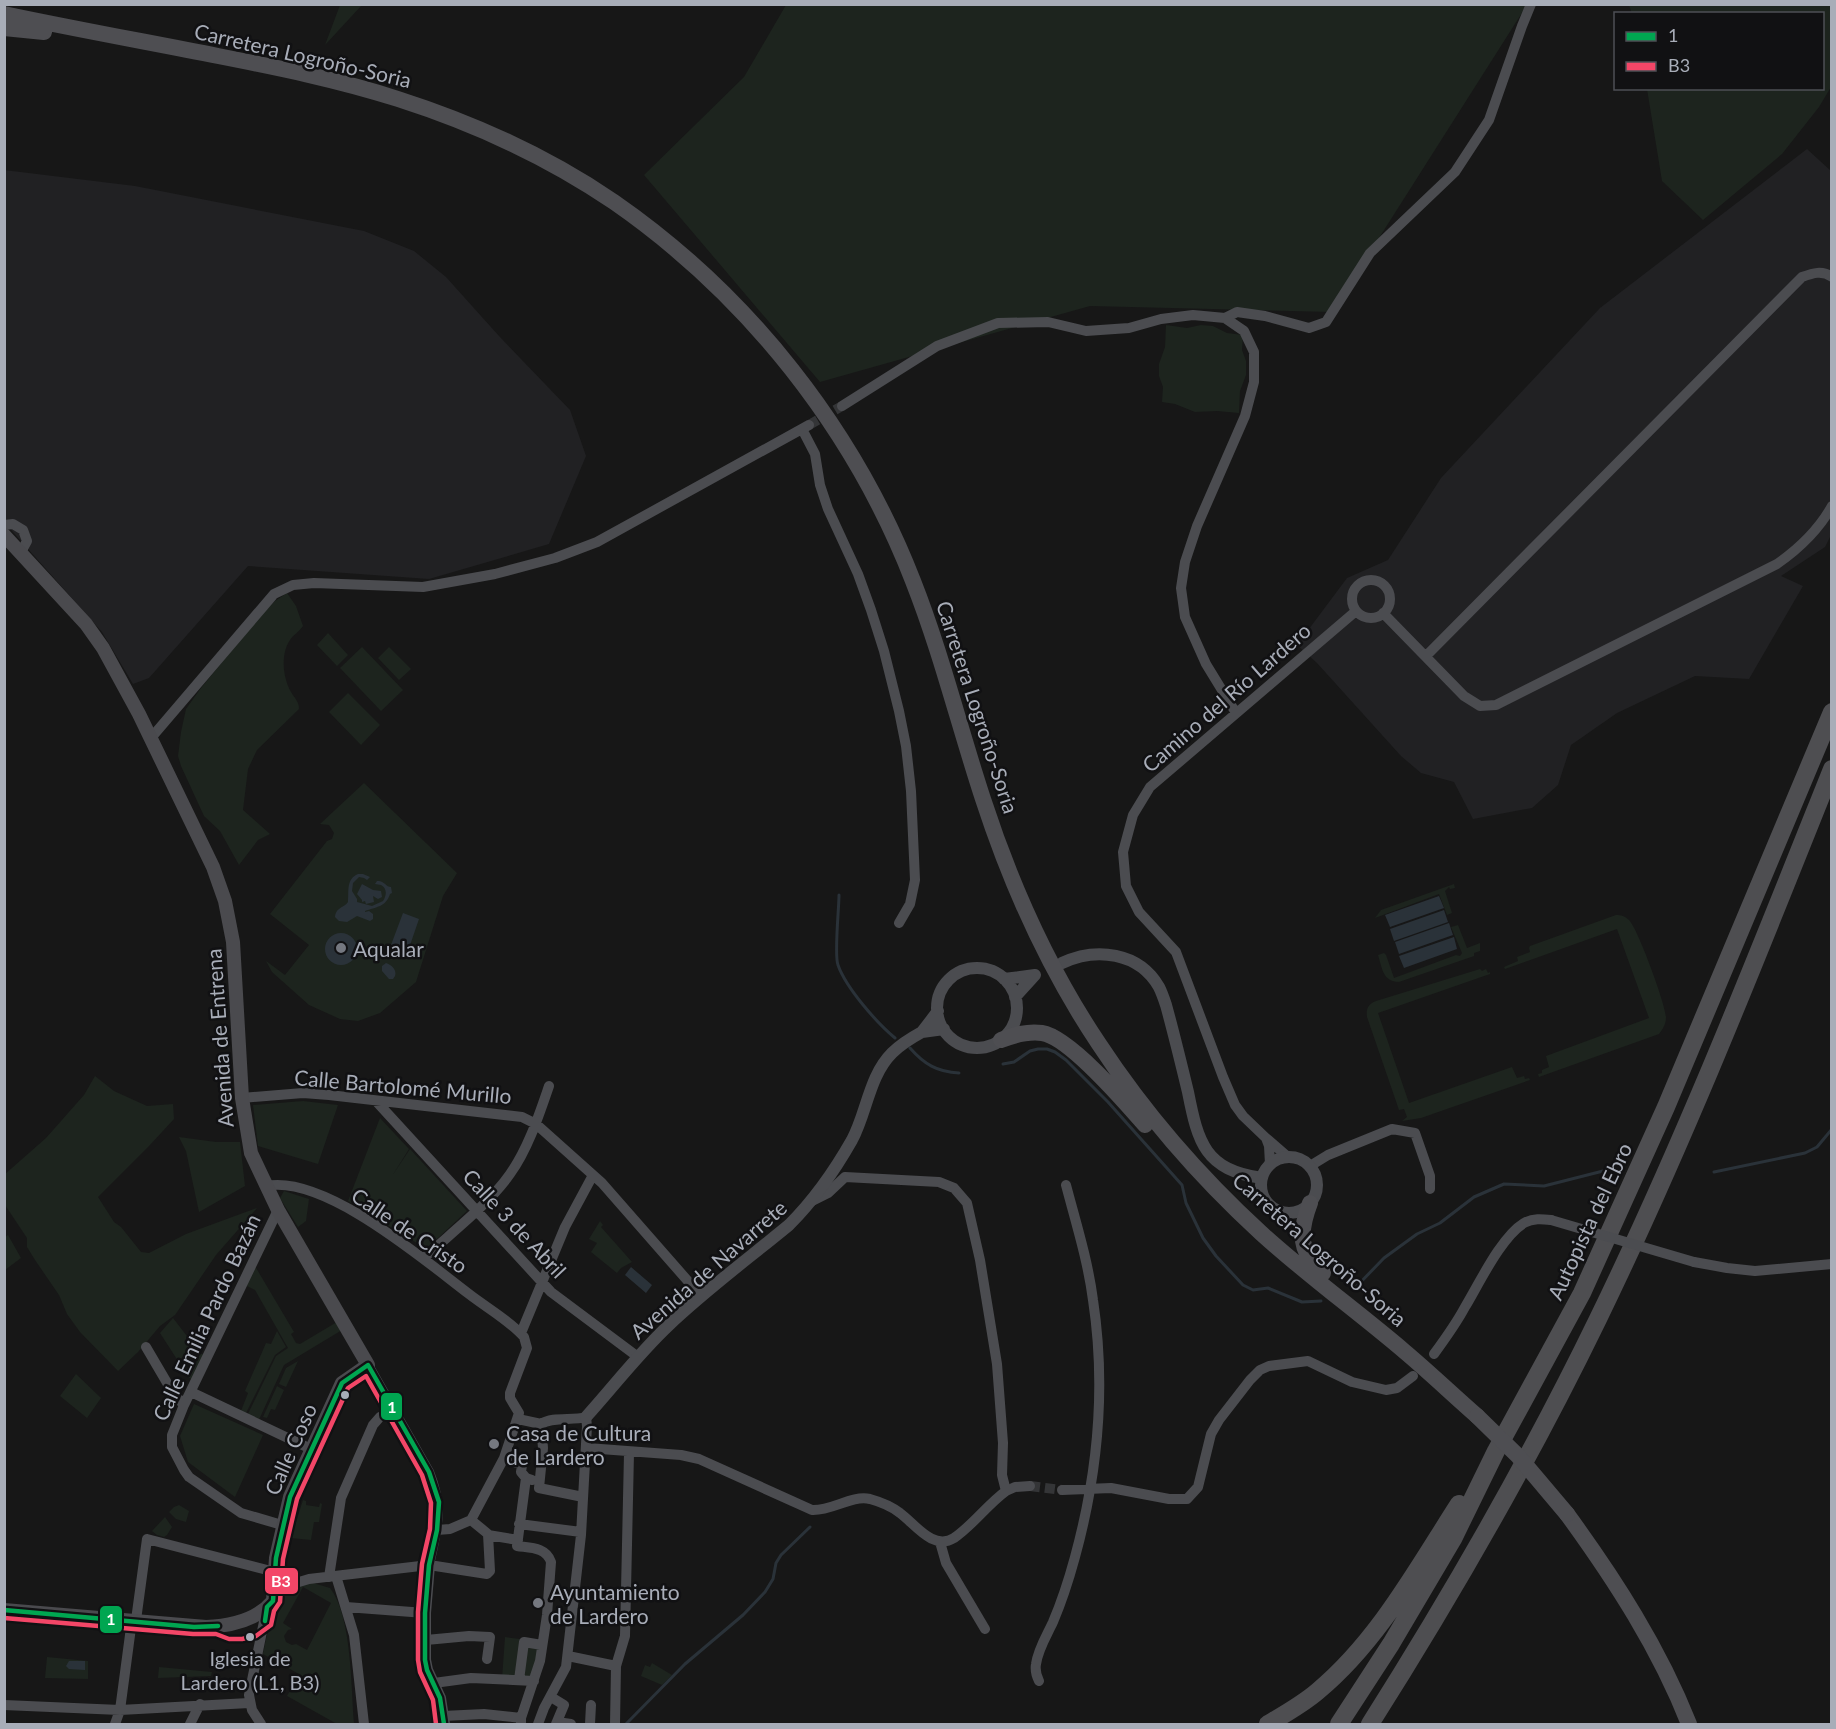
<svg xmlns="http://www.w3.org/2000/svg" width="1836" height="1729" font-family="Lato,sans-serif">
<rect width="100%" height="100%" fill="#171717"/>
<path fill="#212123" d="M1807 149 1831 171V535L1825 547 1781 576 1803 586 1749 679 1695 676 1617 713 1571 745 1558 785 1532 808 1473 819 1454 782 1421 773 1401 756 1317 663 1297 645 1347 578 1388 560 1441 478 1600 308Z
M4 170 135 186 364 231 414 251 446 277 499 336 570 410 586 456 549 544 429 579 248 566 149 678 133 684 102 632 5 523Z"/>
<path fill="#1d241e" fill-rule="evenodd" d="M340 5H362L325 45Z
M786 5H1527L1332 312 1090 306 820 382 644 175 744 77Z
M1629 5H1831V87L1819 107 1782 154 1703 220 1662 181 1647 89 1822 88V14H1632Z
M1166 325 1187 328 1201 325 1213 326 1227 333 1243 335 1242 350 1246 361V375L1240 391 1239 413 1217 411 1195 412 1175 404 1162 402 1163 387 1159 376V364L1165 347Z
M287 593 296 606 303 626C299 632 293 635 290 640 280 655 283 678 291 692 295 699 299 701 299 709L257 750 248 769 243 810 270 834 258 840 239 865 220 831 204 816 181 766 178 756 181 732 186 709 201 688 260 616 275 601Z
M328 633 348 655 337 666 317 645Z
M362 647 403 690 381 711 340 668Z
M389 647 411 669 399 680 378 658Z
M348 693 380 725 361 745 329 712Z
M364 783 457 873 443 896 416 982 380 1013 358 1021 340 1019 309 1005 272 972 266 961 285 975 309 945 270 914 327 841 332 839 334 833 329 825 320 824Z
M1454 884 1455 888 1450 889 1449 887 1445 891 1452 913 1447 915 1439 894 1375 918 1381 910Z
M1616 915C1621 915 1625 916 1629 920 1638 929 1665 1003 1666 1017 1666 1024 1663 1029 1659 1034L1539 1077 1538 1074 1542 1073V1070L1549 1067 1546 1056 1649 1018 1617 929 1505 969 1504 967 1518 961 1517 957 1530 952 1529 948 1530 946Z
M1458 925 1467 948 1480 943V951L1474 953V956L1399 982C1383 982 1382 968 1378 955L1384 953 1386 955 1394 978 1456 955 1460 956 1462 953 1451 927Z
M1480 969 1482 971 1486 969 1488 973 1490 972V974L1378 1013 1409 1103 1512 1067 1517 1078 1524 1076 1525 1079 1529 1078 1530 1080 1421 1118 1402 1121 1407 1117 1404 1109 1399 1110 1367 1017C1366 1009 1368 1004 1376 1001Z
M95 1076 114 1091 147 1106 173 1104 174 1119 149 1146 98 1197 114 1222 121 1227 141 1252 149 1253 186 1234 257 1208 216 1255 175 1315 160 1326 138 1352 118 1371 80 1332 67 1314 59 1295 35 1260 27 1247V1238L5 1205 4 1175 46 1138 84 1095Z
M303 1101 338 1105 318 1164 258 1146 253 1105Z
M380 1118 409 1149 392 1176 410 1149 467 1211 424 1251 420 1248V1245L371 1215 372 1210 367 1208 363 1210 348 1201Z
M179 1137 216 1142H240L245 1186 199 1212 186 1151Z
M284 1191 309 1199 306 1221 298 1227 280 1198Z
M600 1221 603 1225 601 1227 632 1262 621 1268 617 1273 591 1252 597 1243 589 1239Z
M8 1235 21 1258 5 1270V1237Z
M252 1261 294 1332 291 1334 296 1343 300 1344 342 1319 347 1327 284 1365 257 1424 246 1418 276 1356 288 1348 255 1290 247 1286Z
M173 1318 200 1353 206 1356 194 1380 189 1378 160 1333Z
M277 1331 286 1347 275 1355 246 1413 241 1411 248 1393 245 1391 266 1343 271 1344Z
M298 1361 286 1387 279 1384 286 1368Z
M76 1374 101 1398 87 1418 60 1396Z
M277 1386 284 1390 275 1410 271 1409 267 1418 263 1417Z
M194 1404 263 1435 235 1497 188 1462 180 1436Z
M303 1500 306 1501V1505L319 1507 320 1503 322 1504 319 1522H314L311 1540 291 1538Z
M179 1505 189 1511 186 1522 176 1519 169 1512 174 1507Z
M165 1517 172 1527 167 1535 164 1537 157 1535 152 1531Z
M313 1583 330 1588C352 1616 351 1688 354 1724H337L287 1696 299 1674 263 1654C270 1622 274 1587 313 1583ZM303 1587 331 1603 307 1650 296 1644 292 1645 286 1642 284 1636 288 1630 292 1629 283 1623Z
M505 1637 543 1642 534 1681 502 1679Z
M47 1657 88 1661V1679L45 1678Z
M652 1663 672 1675 662 1685 641 1676 645 1665 650 1667Z
M159 1667 212 1672 211 1676 158 1678Z"/>
<path fill="#2a3239" d="M358 874H363L370 877 367 880 364 878 359 877 353 883 352 891 357 899V902L372 906 383 901C387 895 387 888 381 885L375 884 377 881C384 880 386 887 391 887L392 893 390 894C386 907 376 907 365 911V912L369 911 373 914V919L370 921 357 916 347 922 339 921 335 917C336 907 344 908 348 902 349 891 346 879 358 874Z
M362 884 373 890 381 891 382 897 378 899 373 896 374 902 366 904 365 901 362 902V900L357 894Z
M1439 896 1444 908 1390 927 1385 915Z
M1444 910 1448 922 1394 941 1390 929Z
M403 913 419 919 408 951 391 945Z
M1449 923 1453 935 1399 954 1395 942Z
M325 949a16 16 0 1 1 32 0a16 16 0 1 1-32 0Z
M1454 937 1457 949 1404 968 1399 956Z
M386 963C392 965 397 970 395 976L393 979H389L382 971V966Z
M631 1267 652 1285 646 1293 625 1275Z
M69 1661H85V1670L69 1669 66 1666Z"/>
<g fill="none" stroke-linecap="round" stroke-linejoin="round">
<path stroke="#2a3239" stroke-width="3" d="M839 895C839 909 834 955 838 965 846 988 877 1023 895 1038
M910 1048C924 1064 937 1072 959 1073
M1003 1064 1014 1062 1030 1051 1038 1049H1047L1055 1052 1066 1060 1108 1102 1182 1185 1186 1203 1203 1238 1216 1256 1243 1285 1253 1290 1268 1288 1302 1302 1321 1301
M1714 1172 1805 1153 1817 1147 1832 1129
M1355 1288 1384 1258 1417 1234 1440 1223 1474 1197 1504 1184 1544 1186 1607 1170
M626 1724 685 1664 743 1615 765 1592 773 1579 776 1563 781 1555 810 1527"/>
<path stroke="#343537" stroke-width="10" stroke-dasharray="10 5" stroke-linecap="butt" d="M809 425 842 406
M1030 1486 1062 1490"/>
<path stroke="#4b4c50" stroke-width="10" d="M1225 318 1237 312 1265 316 1309 328 1326 322 1370 253 1455 172 1489 120 1522 26 1531 4
M842 406 937 346 998 323 1048 322 1086 331 1129 328 1161 319 1193 315 1225 318 1244 331 1254 352V382L1245 416 1197 526 1185 562 1181 588 1185 617 1206 664 1236 713
M802 429 815 454 820 485 828 509 858 574 871 610 884 651 899 711 906 746 911 791 915 880 910 904 899 923
M4 525 13 524 23 530 27 541 21 552
M1352 599a19 19 0 1 1 38 0a19 19 0 1 1-38 0Z
M1383 613 1464 696 1480 706 1496 705 1777 564C1800 548 1818 531 1832 506
M1426 656 1802 277C1813 273 1822 270 1832 277
M151 738 274 594 293 585 314 583 423 587 495 574 555 558 597 542 809 425
M242 1098 303 1093 329 1095 522 1117 536 1124 602 1183 701 1296
M376 1101 551 1292 638 1357
M1266 1138 1243 1116 1235 1105 1223 1077 1176 952 1139 912 1126 886 1123 852 1133 815 1150 787 1356 611
M1270 1164 1269 1146 1266 1138 1288 1157
M1310 1166 1328 1155 1392 1129 1415 1133 1430 1176V1189
M266 1186C324 1174 424 1260 469 1294 487 1308 509 1320 524 1337L527 1348 510 1393V1398L519 1413 504 1458 471 1520 450 1529 437 1530
M810 1202 828 1193 845 1177 939 1182 954 1188 967 1203 980 1260 997 1364 1003 1443 1002 1475 1006 1491
M278 1210 184 1405 172 1435V1447L184 1470 189 1477 241 1513 282 1525
M424 1258C451 1233 489 1204 510 1174 528 1149 539 1115 549 1086
M1694 1262 1727 1268 1755 1271 1832 1264
M521 1333 565 1227 593 1175
M146 1347 173 1393 184 1405
M1434 1354C1445 1339 1456 1324 1465 1307 1479 1284 1501 1237 1524 1223 1533 1218 1542 1219 1551 1220
M368 1365 429 1472C444 1509 437 1527 429 1565
M191 1392 311 1449
M518 1419 541 1424
M541 1424 543 1448 539 1488 583 1497
M587 1448 681 1455 699 1459 812 1510C832 1511 851 1495 870 1499 881 1502 891 1506 900 1513 915 1524 933 1551 954 1538 973 1525 987 1505 1006 1491L1015 1487 1030 1486
M504 1458 522 1465 521 1472 526 1478 532 1480
M1062 1490 1111 1488 1169 1499H1187L1198 1487 1211 1434 1219 1420 1250 1380 1260 1370 1269 1366 1308 1361 1352 1382 1386 1390 1397 1388 1413 1376
M519 1524 581 1532
M488 1535 518 1540
M940 1542 946 1563 985 1629
M336 1576 354 1635 364 1724
M329 1577 341 1498 373 1425 380 1417 395 1410
M273 1601 289 1585 309 1579 429 1565 487 1574 490 1571 488 1534 471 1520
M346 1607 425 1613
M136 1620 147 1539 275 1572
M426 1640 469 1636 490 1637 487 1659
M568 1656 616 1666
M519 1680 524 1642 542 1645
M1039 1681C1036 1675 1035 1670 1036 1664 1038 1649 1047 1635 1053 1622 1062 1601 1069 1579 1075 1557 1098 1473 1106 1386 1093 1300 1088 1261 1076 1223 1066 1185
M434 1683 471 1678 534 1681
M551 1697 564 1705 556 1724
M4 1705 120 1710 249 1703
M443 1716 484 1714 521 1718
M557 1722 571 1724
M115 1724 120 1710 132 1620
M190 1724 200 1704
M261 1724 252 1710 249 1695 267 1607
M521 1724V1718L540 1661 547 1615 551 1562C546 1547 530 1548 517 1546L526 1478
M538 1724 544 1708 566 1667 581 1535 587 1426 586 1417C572 1421 553 1416 541 1424
M590 1724 591 1705
M615 1724 616 1666 625 1636 629 1453"/>
<path stroke="#4b4c50" stroke-width="12" d="M1062 963C1096 947 1139 952 1159 987 1162 993 1164 999 1166 1005 1174 1034 1181 1063 1188 1092 1198 1143 1205 1170 1262 1178
M937 1008a40 40 0 1 1 80 0a40 40 0 1 1-80 0Z
M1004 979 1035 975 1015 997
M938 1011 922 1032 944 1029
M1261 1185a28 28 0 1 1 56 0a28 28 0 1 1-56 0Z
M586 1417C614 1386 639 1353 669 1325 707 1289 749 1258 789 1225 813 1201 835 1170 852 1140 867 1112 869 1076 892 1053 901 1044 911 1038 922 1032
M429 1565 425 1613V1660L427 1670 440 1698 444 1724"/>
<path stroke="#4a4a4e" stroke-width="14" d="M4 535 86 624 103 648 139 714 213 867 225 901 233 942 242 1098 251 1153 278 1210 368 1365 342 1383 290 1497 276 1558 273 1601C257 1620 230 1626 206 1627L4 1610"/>
<path stroke="#4e4e52" stroke-width="16" d="M4 14C75 29 147 42 218 56 279 68 339 80 398 99 473 123 548 157 614 202 748 295 854 429 913 581 941 652 959 726 983 799 1011 885 1048 968 1099 1044 1145 1114 1200 1177 1261 1233 1307 1275 1357 1311 1404 1351 1429 1372 1453 1395 1477 1416
M4 28 44 32
M1001 1040C1014 1035 1027 1031 1042 1033 1069 1037 1125 1102 1145 1125
M1310 1203C1299 1232 1298 1252 1323 1273
M1567 1514C1615 1580 1659 1648 1689 1724"/>
<path stroke="#4e4e51" stroke-width="18" d="M1268 1724C1285 1714 1303 1704 1318 1691 1378 1641 1417 1569 1459 1504
M1339 1724 1391 1644 1453 1539 1496 1451 1582 1293 1666 1107 1832 712
M1370 1724C1453 1593 1530 1459 1598 1319 1685 1140 1758 954 1832 769"/>
<path stroke="#4b4c50" stroke-width="10" d="M1551 1220 1694 1262"/>
<path stroke="#4e4e52" stroke-width="16" d="M1477 1416 1518 1456 1567 1514"/>
<defs>
<path id="bus-1" d="M4 1610 194 1627 218 1626
M265 1621 267 1607 273 1601 276 1558 290 1497 342 1383 368 1365 429 1472 439 1502 437 1530 429 1565 425 1613V1660L427 1670 440 1698 444 1724"/>
<path id="bus-2" d="M4 1618 193 1634H216L229 1639H242L256 1636 271 1625 274 1611 280 1602 283 1559 297 1499 348 1388 366 1376 422 1475 431 1503 430 1529 422 1564 418 1612V1660L420 1672 433 1700 436 1724"/>
</defs>
<use href="#bus-1" stroke="#111113" stroke-width="9"/>
<use href="#bus-2" stroke="#111113" stroke-width="9"/>
<use href="#bus-1" stroke="#00a651" stroke-width="4.5"/>
<use href="#bus-2" stroke="#f34667" stroke-width="4.5"/>
</g>
<g fill="#757880" stroke="#111113" stroke-width="2">
<circle cx="341" cy="948" r="6"/>
<circle cx="494" cy="1444" r="6"/>
<circle cx="538" cy="1603" r="6"/>
</g>
<g fill="#a8adb8" stroke="#111113" stroke-width="2">
<circle cx="345" cy="1395" r="5"/>
<circle cx="250" cy="1637" r="5"/>
</g>
<g text-anchor="middle" dominant-baseline="central" stroke-width="5" stroke-linejoin="round" paint-order="stroke">
<g font-size="20" fill="#a8adb8" stroke="#111113">
<text x="250" y="1658">Iglesia de<tspan x="250" dy="24">Lardero (L1, B3)</tspan></text>
</g>
<g font-size="21" fill="#a8adb8" stroke="#111113">
<text transform="translate(303 55) rotate(13)">Carretera Logroño-Soria</text>
<text transform="translate(1226 697) rotate(-41)">Camino del Río Lardero</text>
<text transform="translate(978 707) rotate(72)">Carretera Logroño-Soria</text>
<text transform="translate(219 1038) rotate(-94)">Avenida de Entrena</text>
<text transform="translate(403 1086) rotate(5)">Calle Bartolomé Murillo</text>
<text transform="translate(1589 1221) rotate(-65)">Autopista del Ebro</text>
<text transform="translate(515 1223) rotate(47)">Calle 3 de Abril</text>
<text transform="translate(410 1230) rotate(34)">Calle de Cristo</text>
<text transform="translate(1320 1249) rotate(41)">Carretera Logroño-Soria</text>
<text transform="translate(708 1269) rotate(-41)">Avenida de Navarrete</text>
<text transform="translate(206 1317) rotate(-65)">Calle Emilia Pardo Bazán</text>
<text transform="translate(290 1449) rotate(-66)">Calle Coso</text>
</g>
<g font-size="21" fill="#a8adb8" stroke="#111113" text-anchor="start">
<text x="353" y="948">Aqualar</text>
<text x="506" y="1432">Casa de Cultura<tspan x="506" dy="24">de Lardero</tspan></text>
<text x="550" y="1591">Ayuntamiento<tspan x="550" dy="24">de Lardero</tspan></text>
</g>
</g>
<g stroke="#111113" stroke-width="2">
<rect x="380" y="1392" width="23" height="29" rx="6" fill="#00a651"/>
<rect x="264" y="1567" width="35" height="28" rx="6" fill="#f34667"/>
<rect x="99" y="1605" width="24" height="29" rx="6" fill="#00a651"/>
</g>
<g font-size="16" text-anchor="middle" font-weight="bold" fill="#fff">
<text x="392" y="1413">1</text>
<text x="281" y="1587">B3</text>
<text x="111" y="1625">1</text>
</g>
<rect width="1836" height="1729" fill="none" stroke="#a8adb8" stroke-width="12"/>
<rect x="1614" y="12" width="210" height="78" fill="#111113" stroke="#4d4f55" stroke-width="1.5"/>
<rect x="1626" y="32" width="30" height="9" fill="#00a651" stroke="#4d4f55" stroke-width="1.5"/>
<text x="1668" y="42" font-size="18" fill="#a8adb8">1</text>
<rect x="1626" y="62" width="30" height="9" fill="#f34667" stroke="#4d4f55" stroke-width="1.5"/>
<text x="1668" y="72" font-size="18" fill="#a8adb8">B3</text>
</svg>
